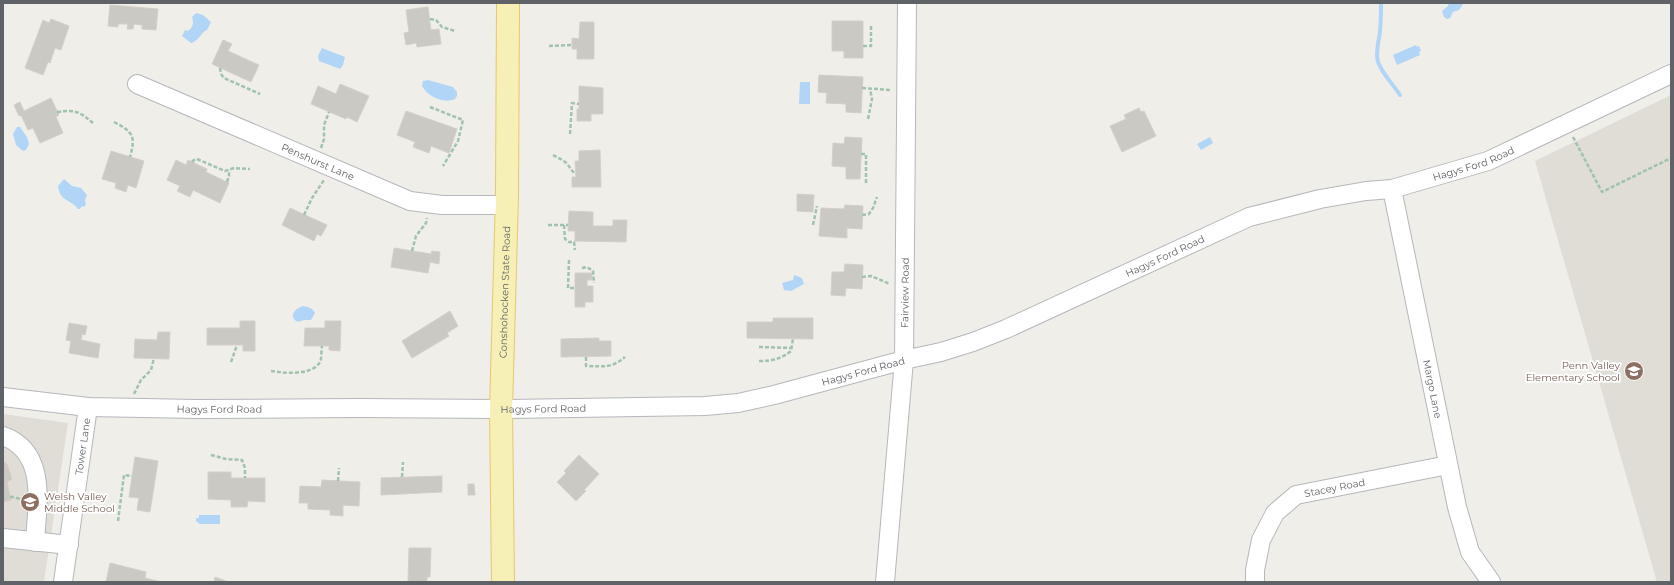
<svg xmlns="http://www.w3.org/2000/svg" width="1674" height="585" font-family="Montserrat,sans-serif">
<rect width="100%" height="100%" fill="#f0eee8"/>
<path fill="#dfddd6" d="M1671 95V582H1657L1535 161Z
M3 414 68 423 44 582H3Z"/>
<path fill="#b1d5f7" d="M1449 3H1463V4L1459 10 1453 12 1450 18 1447 19 1444 17 1442 11 1448 6Z
M196 13 203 15 211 22 207 30C200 33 199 41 191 43L182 36 185 30 188 31C193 27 194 23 192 17Z
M1416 45 1417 47 1419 46 1421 51 1419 52 1420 55 1397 65 1393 55Z
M322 48 345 57 343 65 340 69 319 61 318 56Z
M428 80 453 87 457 92V96L455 99C444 104 428 97 422 86L423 81Z
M800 82H810V104H799Z
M17 127H20L27 137 29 144 26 150 23 151 16 145 13 134Z
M1210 137 1213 143 1201 150 1197 144Z
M64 179 72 186 81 188 87 195 85 200 86 204 84 207 82 206 80 209H78C71 199 60 202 58 186Z
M794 275 802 278 804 284 791 291 784 290 782 283 793 280Z
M303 306C308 307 313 308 315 313L311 320H304L298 322C288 317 294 309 303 306Z
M199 515H220V524H199L198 522H196V518H199Z"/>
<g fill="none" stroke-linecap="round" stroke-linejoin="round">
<path stroke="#b1d5f7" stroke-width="4" d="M1381 3C1381 12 1381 22 1380 31 1379 42 1375 51 1378 62 1383 75 1393 84 1400 95"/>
</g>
<path fill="#cbc9c4" stroke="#d4d0c7" d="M110 5 158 9 156 30 142 29V25L134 24 133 29H127L128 24H118V27L108 26Z
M428 7 431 30 439 29 441 44 417 47 416 43 406 45 404 33 409 32 406 10Z
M51 19 69 26 61 50 55 48 50 63 48 62 43 75 25 68 43 20 49 23Z
M832 21H863V58H844V51H832Z
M580 22H594V59H577V49H572V38L579 39Z
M223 40 232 44 228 51 259 65 251 82 212 64Z
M819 75 863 77 861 113 846 112V104L826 103 827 93 818 92Z
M340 84 369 96 357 122 347 117 346 119 311 104 318 86 336 94Z
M579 86 603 88V114H591V121H577V109H579Z
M51 98 59 115 56 117 63 133 40 143 33 128 28 130 21 115 19 116 14 105 20 102 24 111Z
M1139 108 1141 112 1144 111 1156 136 1122 152 1110 126 1126 119 1124 115Z
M406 111 457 129 449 153 431 146 429 153 413 147 415 142 397 135Z
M845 137 862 138 860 179H846V167L832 166 833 143 844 144Z
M600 150 601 187H572V177H576L575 161H579V151Z
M111 151 144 161 136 188 128 185 126 192 115 188 116 183 102 179Z
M176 160 186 165 188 160 207 169 206 172 229 183 220 203 193 190 190 197 177 191 180 186 167 180Z
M797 194 814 195 813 212 797 211Z
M845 205 863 206 862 229 847 228V238L819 236 821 208 844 209Z
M290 208 327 225 321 236 317 234 314 241 282 225Z
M569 211 593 212V226H613V220H627L626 242 575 241V231H568Z
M394 248 431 254 432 251 440 252 439 264 430 262 428 273 391 267Z
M845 264 863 265 862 289 846 288 845 296 831 295 832 272H844Z
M575 273H592V280H587V286H593V302H585V307H575Z
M450 311 458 326 447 333 449 336 412 358 402 341Z
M773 318H813V339L747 338V322H773Z
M240 321H255V351H243V345H207V328H240Z
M325 321H341L340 351 329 350V346H304L305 328H325Z
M69 323 87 326 85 335 82 334 81 340 100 344 98 358 69 353 71 341 66 340Z
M158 332H170L169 359 134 358 135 339 157 340Z
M599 338V341H611V356L561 357V339Z
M579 455 599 474 584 490 586 491 576 501 557 482 566 473 564 471Z
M135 457 158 461 150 512 137 510 139 498 129 497Z
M3 461 7 464 12 479 7 482 11 500 3 502Z
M208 472H231V478H265V502L248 501 247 507H231V500L208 499Z
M442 476V492L381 495V478Z
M322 480 360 482 359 506 343 505V516L330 515V510L308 509V503H299L300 486 321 487Z
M468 484H474L475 495H468Z
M409 548H431L430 577H427V582H408Z
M110 563 146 572 145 578 161 582H106Z
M215 577 226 581 225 582H214Z"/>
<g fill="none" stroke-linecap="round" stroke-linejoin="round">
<defs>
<g id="minor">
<path id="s1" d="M137 84 410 201 442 205H506"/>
<path id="s2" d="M1392 189 1457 507 1470 552 1491 582"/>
<path id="s3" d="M3 397 88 407 197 409 357 408 501 409 705 406 738 403 774 395 904 360 941 352 973 342 1006 329 1249 217 1320 199 1366 191 1392 189 1488 161 1671 74"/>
<path d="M3 436C48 452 37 505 35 542"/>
<path d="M3 538 69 545"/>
<path id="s4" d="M63 582 88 407"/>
<path id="s5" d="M885 582 904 360 907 3"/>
<path id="s6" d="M1255 582V570L1261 540 1275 513 1296 495 1448 465"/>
</g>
<g id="major">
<path id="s7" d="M503 582 501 409 507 197 508 3"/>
</g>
</defs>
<use href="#minor" stroke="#b5b7bb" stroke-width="20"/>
<use href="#major" stroke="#e4c86d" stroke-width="24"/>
<path stroke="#a0c3ab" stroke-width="2.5" stroke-dasharray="4 2" stroke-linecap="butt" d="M430 19 436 20 442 27 455 31
M549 46 572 45
M863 46H871V26
M220 68 221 74 224 78 260 94
M862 88 891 90
M430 107 463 120 458 141 443 166
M57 112C75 109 80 112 93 123
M868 119 872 99 870 89
M114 122C133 132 136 136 130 157
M570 134 572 103 579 104
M1573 137 1602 192 1671 158
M321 148 324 139V125L329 112
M861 154H866V183
M553 155C558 158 564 160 567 164 571 168 571 171 576 174
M192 162 194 160 197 159 225 171 234 168 250 169
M227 182 229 176V170
M304 215 312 198 324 180
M862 215 869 214 873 208 877 197
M548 225H568
M564 225 565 239 569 242H574L575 250
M813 225 817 206
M412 251 416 236 426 223 427 218
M569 260 568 288H575
M582 268 587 267 593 271 594 283
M862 277 871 276 890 284
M759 347 792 348
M586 357V366C603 366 611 369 625 357
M759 361C772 361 781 359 791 351L793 339
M231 362 237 345
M271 371C284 373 312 376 320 362 322 358 321 351 322 346
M134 394 141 380 151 370 154 358
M211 455 226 459 242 460 245 468V478
M402 477 403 462
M338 481 339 468
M10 497H13L24 500
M118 521 124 475 132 476"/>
<use href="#minor" stroke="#fff" stroke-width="18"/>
<use href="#major" stroke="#f7f0b6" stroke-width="22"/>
</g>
<defs>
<symbol id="school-disc" viewBox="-11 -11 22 22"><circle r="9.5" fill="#8d6e63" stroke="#fff"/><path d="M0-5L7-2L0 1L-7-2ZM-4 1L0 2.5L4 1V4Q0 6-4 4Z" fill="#fff"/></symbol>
</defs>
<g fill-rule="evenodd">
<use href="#school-disc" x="1623" y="360" width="22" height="22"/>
<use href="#school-disc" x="19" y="491" width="22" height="22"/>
</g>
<g text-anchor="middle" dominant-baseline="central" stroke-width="3.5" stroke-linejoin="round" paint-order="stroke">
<g font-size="10" fill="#5f6266" stroke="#fff">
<text stroke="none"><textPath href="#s1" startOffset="197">Penshurst Lane</textPath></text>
<text stroke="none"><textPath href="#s3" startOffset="1513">Hagys Ford Road</textPath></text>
<text stroke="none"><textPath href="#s3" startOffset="1189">Hagys Ford Road</textPath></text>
<text stroke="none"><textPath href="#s7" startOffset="290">Conshohocken State Road</textPath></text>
<text stroke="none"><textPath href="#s5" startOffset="290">Fairview Road</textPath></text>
<text stroke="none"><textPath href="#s3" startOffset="865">Hagys Ford Road</textPath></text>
<text stroke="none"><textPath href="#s2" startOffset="204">Margo Lane</textPath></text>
<text stroke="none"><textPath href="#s3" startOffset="541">Hagys Ford Road</textPath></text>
<text stroke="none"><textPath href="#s3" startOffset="217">Hagys Ford Road</textPath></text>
<text stroke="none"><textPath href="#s4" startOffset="137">Tower Lane</textPath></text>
<text stroke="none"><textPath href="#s6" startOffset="140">Stacey Road</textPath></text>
</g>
<g font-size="10" fill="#785e54" stroke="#fff" text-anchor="end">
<text x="1620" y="365">Penn Valley<tspan x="1620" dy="12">Elementary School</tspan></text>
<text x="44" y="496" text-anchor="start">Welsh Valley<tspan x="44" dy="12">Middle School</tspan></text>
</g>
</g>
<rect width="1674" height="585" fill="none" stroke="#5f6266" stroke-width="8"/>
</svg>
